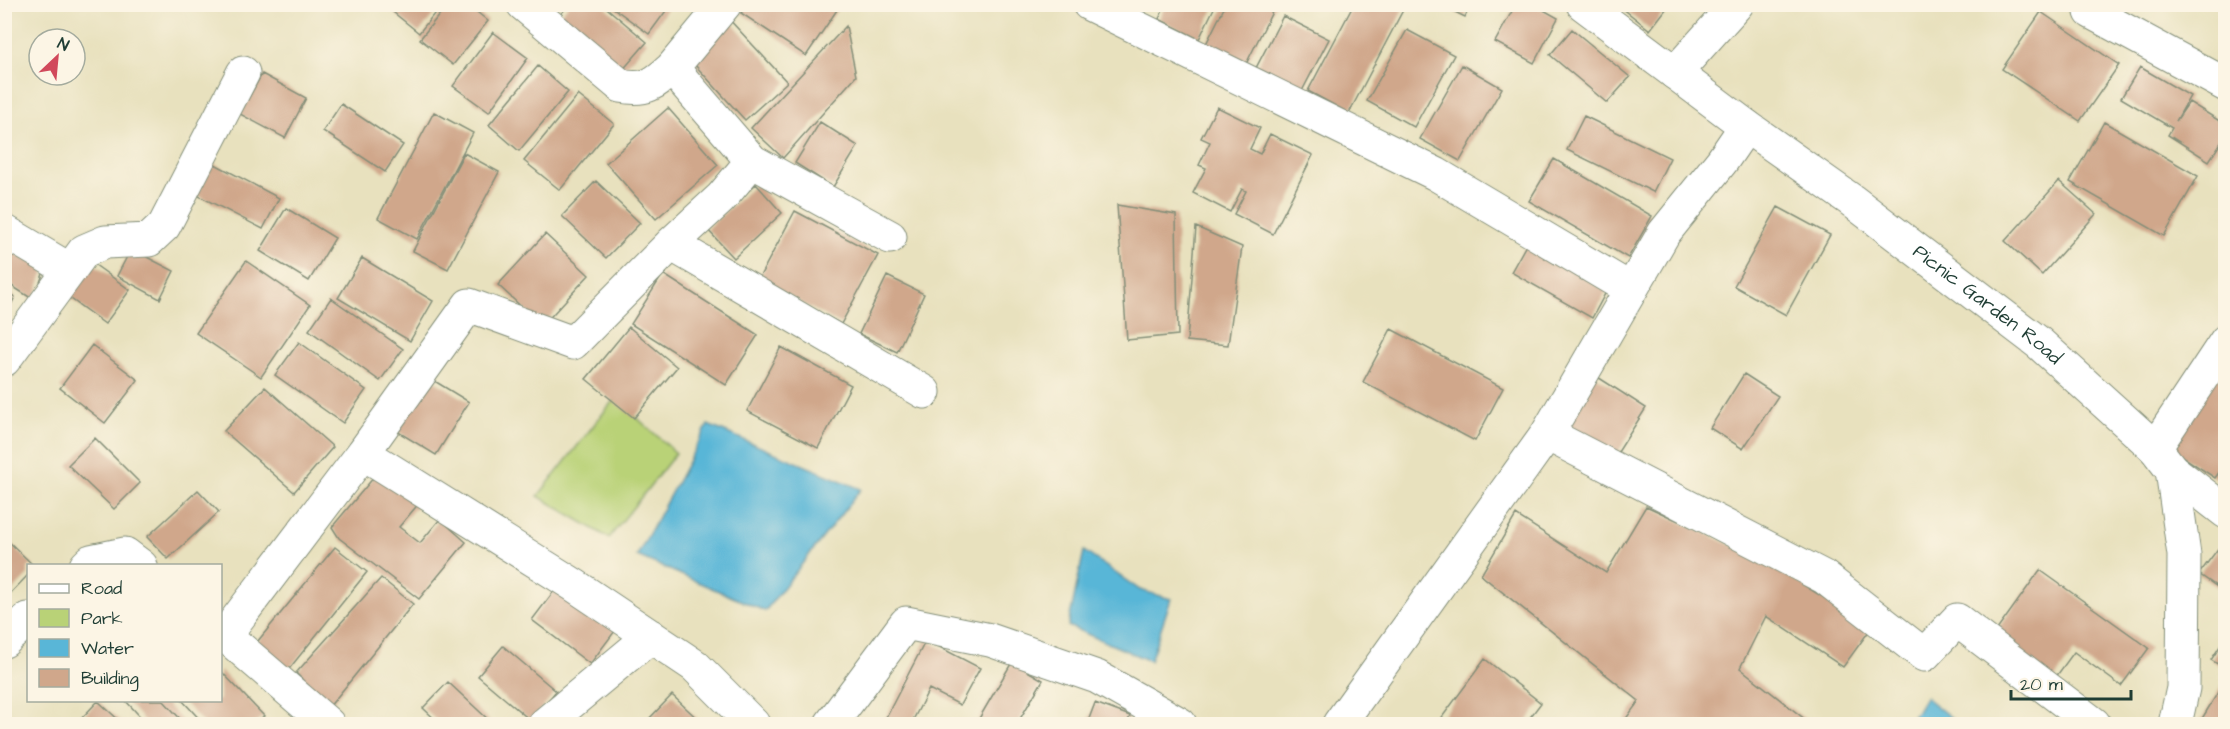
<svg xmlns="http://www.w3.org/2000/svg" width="2230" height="729" font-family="'Architects Daughter',sans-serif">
<rect width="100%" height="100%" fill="#fcf5e5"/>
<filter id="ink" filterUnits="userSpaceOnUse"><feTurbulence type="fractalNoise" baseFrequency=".0167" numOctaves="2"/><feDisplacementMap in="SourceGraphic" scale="12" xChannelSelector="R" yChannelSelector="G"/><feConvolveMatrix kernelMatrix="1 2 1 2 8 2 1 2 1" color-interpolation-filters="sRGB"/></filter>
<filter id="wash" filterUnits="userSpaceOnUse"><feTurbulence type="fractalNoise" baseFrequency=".008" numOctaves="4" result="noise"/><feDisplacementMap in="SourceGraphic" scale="24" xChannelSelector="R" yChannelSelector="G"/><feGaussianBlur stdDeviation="1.35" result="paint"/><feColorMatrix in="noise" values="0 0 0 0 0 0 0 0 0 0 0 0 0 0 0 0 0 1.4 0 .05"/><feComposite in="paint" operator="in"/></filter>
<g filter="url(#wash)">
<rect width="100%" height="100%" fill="#e8e1be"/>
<path fill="#b9d277" stroke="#6c8856" stroke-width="1.5" d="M615 398 676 453 609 538 538 496Z"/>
<path fill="#59b6d7" stroke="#3c7a86" stroke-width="1.5" d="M708 425 861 489 765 611 637 556Z
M1084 551 1140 590 1171 599 1150 661 1068 626Z
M1925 697 1959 724H1909Z"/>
<g id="blocks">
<path fill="#d0a78b" d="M383 4H442L419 33Z
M448 4H467L488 21 453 65 420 39Z
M569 4H602L647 42 621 72 557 19Z
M608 4H671L649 34Z
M748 4H841L806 56 741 13Z
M1166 4H1216L1199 39 1159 19Z
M1226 4H1276L1246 64 1206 44Z
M1354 4H1393L1403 10 1349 113 1308 91Z
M1439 4H1471L1465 17Z
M1516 4H1533L1558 18 1534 63 1495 42Z
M1617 4H1670L1650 30Z
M2041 12 2119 65 2080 121 2002 69Z
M1283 16 1329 39 1302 91 1256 68Z
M727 17 787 82 745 120 685 54Z
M846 26 856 76 783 158 751 128Z
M1572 29 1630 77 1607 103 1550 55Z
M1407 30 1454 55 1414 127 1367 101Z
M493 32 528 58 489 112 453 86Z
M1462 65 1502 88 1460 161 1420 139Z
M538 66 568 92 519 151 489 125Z
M2140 67 2190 96 2176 121 2189 102 2226 125V135L2209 161 2168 135 2172 128 2121 98Z
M262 74 306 98 285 138 240 114Z
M578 95 614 124 560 190 524 161Z
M341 104 403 145 385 172 323 131Z
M1217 107 1260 128 1250 149 1260 154 1270 134 1313 155 1273 234 1234 214 1246 191 1242 189 1230 212 1193 193 1206 168 1199 165 1210 142 1201 138Z
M668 108 718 165 656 219 606 163Z
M434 112 473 133 417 239 378 218Z
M1584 116 1670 158 1653 192 1567 150Z
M820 122 858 146 833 187 795 163Z
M2104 122 2198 176 2164 236 2070 182Z
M464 153 499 172 448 269 413 251Z
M1554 159 1652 216 1628 258 1529 201Z
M213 163 279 198 263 229 197 195Z
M596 181 640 223 606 258 562 216Z
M2059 181 2096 214 2042 275 2005 241Z
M756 184 782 213 734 258 707 229Z
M1117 205 1176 215 1178 335 1127 340Z
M1778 207 1830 235 1786 315 1734 286Z
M286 208 335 238 309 281 260 251Z
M795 211 878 255 841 324 758 280Z
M1196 227 1242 247 1228 345 1187 341Z
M545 234 589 275 542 326 498 285Z
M1526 245 1607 290 1592 318 1511 272Z
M4 248 45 268 34 300 4 281Z
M131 249 174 271 160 299 117 276Z
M362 258 433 301 410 341 338 298Z
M246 261 310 305 261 377 196 333Z
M91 262 130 290 105 324 67 296Z
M663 274 758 335 726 385 631 324Z
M887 276 924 294 897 352 859 334Z
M5 291 15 297 5 316Z
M331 298 403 349 380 381 309 330Z
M629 327 677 367 634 418 586 379Z
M1391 329 1503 388 1475 441 1363 382Z
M299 342 366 390 343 423 275 375Z
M92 345 138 380 105 423 60 388Z
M781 347 851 385 818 448 747 411Z
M2210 371 2226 381V463L2215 478 2162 443Z
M1593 374 1646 408 1613 460 1560 427Z
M1744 374 1778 396 1743 449 1710 428Z
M428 377 469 402 436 455 395 430Z
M265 387 333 447 294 492 224 431Z
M95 438 140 483 114 509 68 465Z
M380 470 420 502 399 527 420 543 440 519 466 542 419 599 339 538 332 527Z
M198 490 219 512 168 559 147 537Z
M1646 506 1759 558 1872 627 1843 667 1766 616 1740 668 1811 724H1622L1639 701 1481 575 1516 515 1606 573Z
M4 537 34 566H28V575L4 600Z
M2223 542 2226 544V593L2199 574Z
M335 547 367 572 285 674 253 647Z
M2040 570 2149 648 2121 686 2074 652 2050 685 1989 641Z
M381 578 413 604 329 707 296 673Z
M557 587 615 631 590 664 532 620Z
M2226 637V669L2211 660Z
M926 640 980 668 960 705 929 689 911 724H886L883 723Z
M503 646 556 691 531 721 478 676Z
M1485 659 1541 703 1525 724H1437Z
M1012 662 1043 680 1017 724H981L977 722Z
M220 670 264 716 254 724H204L182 700H220Z
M2226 679V724H2205L2200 722Z
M448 682 493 724H440L423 708Z
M672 695 703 724H651L647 721Z
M125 700H163L185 724H147Z
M98 701 123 724H76Z
M1095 703 1130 716 1127 724H1087Z"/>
</g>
</g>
<g filter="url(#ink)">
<use href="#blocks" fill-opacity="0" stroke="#848f79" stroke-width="1.5"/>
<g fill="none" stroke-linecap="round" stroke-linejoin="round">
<defs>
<path id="minor" d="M523 4 621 86C646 91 654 84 672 68
M725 4 672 68 752 161 890 237
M1089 4 1436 174 1630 289
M2091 12 2226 85
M1675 73 1737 4
M4 231 70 270
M671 244 924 392
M4 360 84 251 105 242 149 240 164 226 243 73
M1547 434 1824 577 1924 655 1957 620 2094 724
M2155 448 2226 341
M363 453 574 585 695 666 753 724
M2172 470 2226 512
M86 566 91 561 125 554 141 566
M220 631 328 724
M225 635 363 453 469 305 573 343 671 244 721 198 752 161
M4 641 28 619
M545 724 651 636
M831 724 906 623 990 640 1097 677 1180 724
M1339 724 1547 434 1664 233 1722 161 1746 126"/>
<g id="major">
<path id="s1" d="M1583 4 1746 126 1851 200 2039 343 2155 448 2172 470 2184 555 2183 688 2175 724"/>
</g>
</defs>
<use href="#minor" stroke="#848f79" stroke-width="35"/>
<use href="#major" stroke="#848f79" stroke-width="35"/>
<use href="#minor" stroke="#fff" stroke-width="33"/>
<use href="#major" stroke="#fff" stroke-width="33"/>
</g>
</g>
<g text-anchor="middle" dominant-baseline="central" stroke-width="6" stroke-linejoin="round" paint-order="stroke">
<g font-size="20" fill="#1f3d34" stroke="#fcf5e5">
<text stroke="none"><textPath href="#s1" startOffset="504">Picnic Garden Road</textPath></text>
</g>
</g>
<rect width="2230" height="729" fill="none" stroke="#fcf5e5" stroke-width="24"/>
<rect x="27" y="564" width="195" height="138" fill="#fcf5e5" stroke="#a4ab9e" stroke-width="1.5"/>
<rect x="39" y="584" width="30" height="9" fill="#ffffff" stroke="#a4ab9e" stroke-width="1.5"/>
<text x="81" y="594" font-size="18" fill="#1f3d34">Road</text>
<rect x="39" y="609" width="30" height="18" fill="#b9d277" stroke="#a4ab9e" stroke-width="1.5"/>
<text x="81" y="624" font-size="18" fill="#1f3d34">Park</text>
<rect x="39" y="639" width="30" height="18" fill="#59b6d7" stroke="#a4ab9e" stroke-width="1.5"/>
<text x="81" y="654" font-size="18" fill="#1f3d34">Water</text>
<rect x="39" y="669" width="30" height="18" fill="#d0a78b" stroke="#a4ab9e" stroke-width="1.5"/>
<text x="81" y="684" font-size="18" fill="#1f3d34">Building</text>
<g transform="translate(57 57) rotate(26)"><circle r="28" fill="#fcf5e5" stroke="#a4ab9e" stroke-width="1.5"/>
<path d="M0-4.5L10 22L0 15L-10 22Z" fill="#d1495b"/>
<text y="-9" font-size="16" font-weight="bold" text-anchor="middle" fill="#1f3d34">N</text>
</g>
<path d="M2011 690v9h120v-9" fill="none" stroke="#1f3d34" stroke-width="3"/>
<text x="2020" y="690" font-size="18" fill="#1f3d34" stroke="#fcf5e5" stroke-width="4.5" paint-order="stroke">20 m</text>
</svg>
